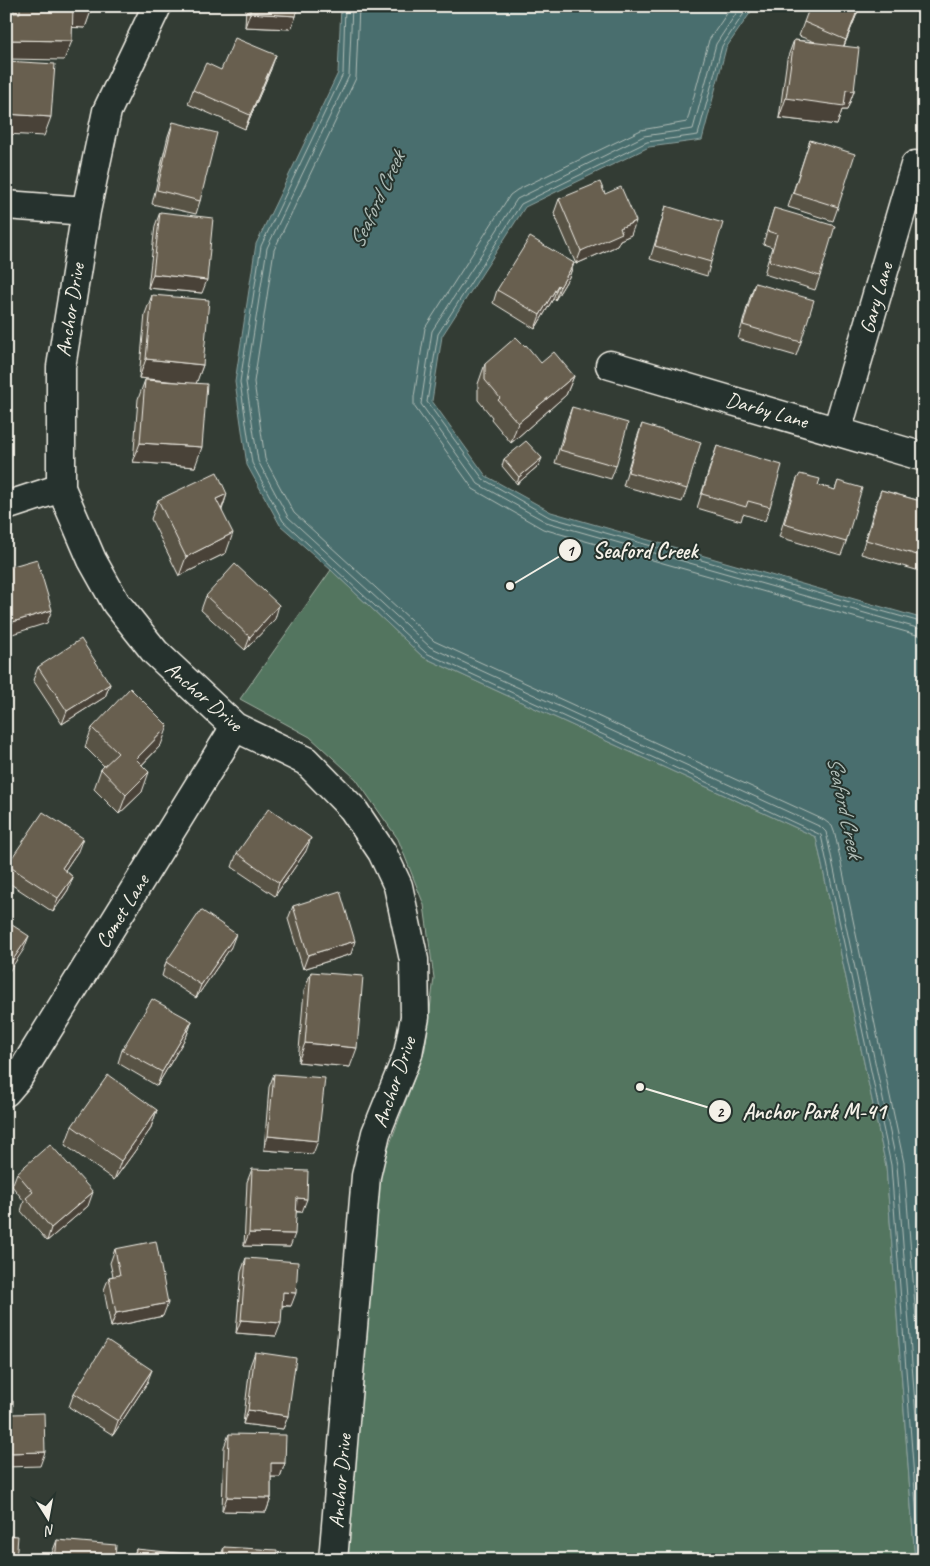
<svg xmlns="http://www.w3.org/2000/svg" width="930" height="1566" font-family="Caveat,sans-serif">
<rect width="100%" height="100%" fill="#333c34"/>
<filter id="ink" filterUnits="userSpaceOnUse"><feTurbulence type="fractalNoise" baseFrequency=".02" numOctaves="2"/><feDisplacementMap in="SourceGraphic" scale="10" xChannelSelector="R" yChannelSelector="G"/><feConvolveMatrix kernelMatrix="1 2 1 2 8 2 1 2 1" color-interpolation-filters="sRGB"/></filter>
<g filter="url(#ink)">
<path fill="#52745f" stroke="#a3b2a4" d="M331 570 423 657 816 837 886 1166 915 1560H347L381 1168 425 1049 434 978 424 905 398 839 356 779 310 737 240 699Z"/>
<path fill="#4a6e6e" stroke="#8ea29f" d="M341 6H755L726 48 702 140 649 147 525 207 442 336 432 401 486 476 551 512 924 619V1560H915L886 1166 816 837 423 657 331 570 280 525 247 465 235 382 256 244 338 73Z"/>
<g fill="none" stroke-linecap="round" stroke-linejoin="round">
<path stroke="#b0bdb7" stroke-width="1" d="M345 6 343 74 261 246 240 382 252 463 283 521 426 653 821 835 891 1165 920 1560
M352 6 349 76 267 248 246 382 258 461 288 517 430 647 821 827 826 832 897 1165 924 1523
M359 6 356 78 274 250 254 382 265 459 294 513 434 641 824 820 832 826 835 834 904 1163 924 1422
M732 6 709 40 687 122 641 130 517 190 510 195 425 328 414 397V406L473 489 543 529 924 637
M741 6 716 44 693 129 644 136 517 199 432 331 421 404 478 484 546 522 924 630
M749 6 722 46 698 135 647 142 521 204 438 334 427 402 483 479 549 517 924 623"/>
<defs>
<path id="minor" d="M157 6 107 111 86 211 61 367V488L92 560 116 603 155 652 235 727 306 761 353 809 382 852 398 886 414 960 415 1017 408 1054 376 1133 366 1176 333 1560
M6 205 86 211
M610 365 924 457
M837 431 915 165
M6 506 61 488
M6 1092 18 1078 235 727"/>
</defs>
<use href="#minor" stroke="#f4f1e8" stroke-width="31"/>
<use href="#minor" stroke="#26332d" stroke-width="28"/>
</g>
<path fill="#595245" stroke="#f4f1e8" d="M14 6H92L85 28 72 27 64 60 13 13Z
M246 6H297L296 16 291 29 245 27Z
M860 6 844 46 854 91 847 110H842L837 125 779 118 787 59 794 40 815 42 799 36 804 22Z
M271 69 245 129 188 104 193 90 221 70Z
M173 122 200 201 196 214 152 204 168 136Z
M810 140 838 207 833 221 788 207Z
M605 194 631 235 620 240 617 246 576 264 554 213 559 199Z
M666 206 711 262 707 276 650 259 662 220Z
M774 208 820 276 815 290 764 274 772 247 763 244Z
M160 212 202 293 148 288 155 226Z
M574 263 569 277 555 300 553 299 535 329 493 303 497 290Z
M755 283 801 342 796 356 738 339 750 297Z
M152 295 203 365 196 383 195 467 133 462 138 399 145 380 167 381 139 378 145 314Z
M924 354V376L918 374Z
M541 363 574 376 566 395 511 443 491 419 492 417 478 400V384L485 364Z
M572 407 616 466 611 479 555 463 567 420Z
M642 424 687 489 682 502 623 486 637 438Z
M717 446 770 507 765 521 743 514 741 521 697 508 712 460Z
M504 459 539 465 517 484 502 466Z
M797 479 835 490 838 481 846 542 841 555 779 537 792 493Z
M881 490 924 502V570L923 572 861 554 876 503Z
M227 494 222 510 226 553 179 576 151 519 158 500Z
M206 596 275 619 245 650 201 610Z
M38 667 110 684 105 697 62 724 33 680Z
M92 728 161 745 142 765V792L119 814 94 789 101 769 104 766 85 747Z
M78 851 65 870 73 877 68 890 53 912 6 881 7 865Z
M306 851 275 896 232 867 237 853Z
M293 906 351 954 303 969 288 919Z
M231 947 196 998 162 976 166 962Z
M311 972 350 1067 298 1062 304 991Z
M192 1021 187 1035 157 1086 118 1063 122 1050Z
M274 1074 313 1154 264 1150 269 1087Z
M157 1110 150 1130 114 1180 65 1145 72 1126Z
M252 1169 302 1212H296L290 1247 244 1246 247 1182Z
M17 1173 88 1206 47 1241 21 1211 24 1201 12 1186Z
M115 1249 163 1316 111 1327 104 1290 109 1277 113 1276 110 1263Z
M246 1258 291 1306H282L276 1336 236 1333 241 1272Z
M255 1352 288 1416 283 1429 243 1424 250 1366Z
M147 1383 113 1435 69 1407 74 1393Z
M229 1434 285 1463 280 1477H271V1498L266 1512 222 1511 224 1447Z
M57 1540 115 1560H51L52 1553Z
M224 1547 277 1560H219Z
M136 1549 196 1560H132Z"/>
<path fill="#484238" stroke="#f4f1e8" d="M859 6H860L841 53 846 40Z
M73 8H92L85 28 65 27Z
M250 13 296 16 291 29 245 27Z
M6 40 72 41 64 60 6 59Z
M276 55 271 69 245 129 250 115Z
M846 90 854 91 847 110H842L837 125 779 118 786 98Z
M6 114 51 117 44 136 6 134Z
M636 221 631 235 620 240 617 246 576 264 581 251 620 228Z
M574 263 569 277 555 300 560 287Z
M153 274 207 280 202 293 148 288Z
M558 285 553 299 535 329 540 315Z
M146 359 203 365 196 384 139 378Z
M574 376 566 395 511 443 518 423Z
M140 443 202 447 195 467 133 462Z
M542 458 539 465 517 484 519 477Z
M227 494 220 513 216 499Z
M233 533 226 553 179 576 186 557Z
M279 605 275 619 245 650 250 637Z
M52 610 47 623 6 636V624Z
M110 684 105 697 62 724 67 711Z
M168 726 161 745 129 778 136 759Z
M149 772 142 792 119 814 126 795Z
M83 838 78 851 57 882 62 868Z
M311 838 306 851 275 896 279 883Z
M73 877 68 890 53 912 58 898Z
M236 934 231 947 196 998 201 985Z
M29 936 24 949 6 976V970Z
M355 941 351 954 303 969 308 955Z
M192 1021 187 1035 157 1086 162 1072Z
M305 1043 357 1048 350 1067 298 1062Z
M157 1110 150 1130 114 1180 121 1161Z
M268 1136 318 1141 313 1154 264 1150Z
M93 1192 88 1206 47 1241 51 1228Z
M297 1198 307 1199 302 1212 292 1211Z
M249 1233 295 1234 290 1247 244 1246Z
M283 1292 296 1293 291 1306 278 1305Z
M168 1303 163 1316 111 1327 116 1313Z
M241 1320 281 1323 276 1336 236 1333Z
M152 1370 147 1383 113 1435 118 1421Z
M248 1410 288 1416 283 1429 243 1424Z
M45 1452 40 1466 6 1467V1453Z
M271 1463H285L280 1477H266Z
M227 1497 271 1498 266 1512 222 1511Z"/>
<path fill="#675f50" stroke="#f4f1e8" d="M20 6H92V8H73L72 41 6 40V13H20Z
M250 6H297L296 16 250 13Z
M810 6H859L846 40 804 22Z
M235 38 276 55 250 115 193 90 206 63 221 70Z
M794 40 859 48 854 91 846 90 844 106 786 98Z
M6 61 55 64 51 117 6 114Z
M173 122 217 133 200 201 157 190Z
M810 140 855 154 838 207 793 193Z
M600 182 605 194 621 187 636 221 620 228 622 233 581 251 559 199Z
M666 206 723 223 711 262 655 246Z
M774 208 835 226 820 276 769 261 777 234 767 231Z
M160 212 213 218 207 280 153 274Z
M530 237 574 263 560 287 558 285 540 315 497 290Z
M755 283 814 300 801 342 743 325Z
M152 295 209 300 203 365 146 359Z
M516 337 525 346 526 345 541 363 554 352 574 376 518 423 498 400 500 398 485 380V364Z
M145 380 207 384 202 447 140 443Z
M572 407 628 423 616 466 560 450Z
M642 424 701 442 687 489 628 472Z
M526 441 542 458 519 477 504 459Z
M717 446 782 465 770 507 748 501 746 507 702 494Z
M217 472 227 494 216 499 233 533 186 557 158 500Z
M800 474 820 479 818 485 835 490 838 481 862 488 846 542 784 524 797 479Z
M881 490 924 502V557L866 540Z
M37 559 52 610 6 624V568Z
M235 564 279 605 250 637 206 596Z
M81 639 110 684 67 711 38 667Z
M130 688 168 726 136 759 149 772 126 795 101 769 118 753 92 728Z
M269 808 311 838 279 883 237 853Z
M43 812 83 838 62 868 73 877 58 898 7 865Z
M340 891 355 941 308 955 293 906Z
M201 910 236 934 201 985 166 962Z
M6 921 29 936 6 970Z
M311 972 363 976 357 1048 305 1043Z
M152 999 192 1021 162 1072 122 1050Z
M274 1074 325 1078 318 1141 268 1136Z
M108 1075 157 1110 121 1161 72 1126Z
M50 1144 93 1192 51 1228 26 1198 33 1192 17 1173Z
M252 1169 308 1171 307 1199 297 1198 295 1234 249 1233Z
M156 1241 168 1303 116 1313 109 1277 120 1275 115 1249Z
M246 1258 298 1262 296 1293 283 1292 281 1323 241 1320Z
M107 1340 152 1370 118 1421 74 1393Z
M255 1352 296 1358 288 1416 248 1410Z
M6 1401H13V1414L44 1413 45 1452 6 1453Z
M229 1434 286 1435 285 1463H271V1498L227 1497Z
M6 1535 18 1536 16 1560H6Z
M57 1540 116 1545 115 1560H55Z
M224 1547 277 1550V1560H223Z
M136 1549 197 1555 196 1560H135Z"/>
</g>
<g text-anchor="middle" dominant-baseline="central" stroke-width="4" stroke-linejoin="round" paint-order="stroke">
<g font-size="21" fill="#f4f1e8" stroke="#26332d">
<text transform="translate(876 298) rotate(-74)">Gary Lane</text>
<text transform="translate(70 310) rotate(-81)">Anchor Drive</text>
<text transform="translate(767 410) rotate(16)">Darby Lane</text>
<text transform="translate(204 696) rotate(41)">Anchor Drive</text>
<text transform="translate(122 911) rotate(-58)">Comet Lane</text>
<text transform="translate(394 1082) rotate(-71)">Anchor Drive</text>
<text transform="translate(340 1481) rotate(-85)">Anchor Drive</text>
</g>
<g font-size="22" font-style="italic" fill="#b0bdb7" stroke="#26332d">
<text transform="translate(377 200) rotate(-65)">Seaford Creek</text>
<text transform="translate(845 807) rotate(78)">Seaford Creek</text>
</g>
</g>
<path fill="none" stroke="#f4f1e8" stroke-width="2" d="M510 586L570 550M640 1087L720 1111"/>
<g fill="#f4f1e8" stroke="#26332d" stroke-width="2">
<circle cx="510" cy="586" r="5"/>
<circle cx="640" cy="1087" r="5"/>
<circle cx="570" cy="550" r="12"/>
<circle cx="720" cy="1111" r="12"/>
</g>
<g font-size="15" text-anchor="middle" font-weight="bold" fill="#111">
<text x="570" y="556">1</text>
<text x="720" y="1117">2</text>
</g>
<g font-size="22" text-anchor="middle" font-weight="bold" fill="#f4f1e8" stroke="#26332d" stroke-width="4" stroke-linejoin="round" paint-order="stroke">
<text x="645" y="558">Seaford Creek</text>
<text x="814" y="1119">Anchor Park M-41</text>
</g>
<rect width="930" height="1566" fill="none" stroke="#26332d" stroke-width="25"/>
<rect x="12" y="12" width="905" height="1541" fill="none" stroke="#f4f1e8" stroke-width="2" filter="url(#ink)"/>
<g transform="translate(48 1518) rotate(169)" stroke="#26332d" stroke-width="4" paint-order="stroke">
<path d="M0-4L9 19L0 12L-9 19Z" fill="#f4f1e8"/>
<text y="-8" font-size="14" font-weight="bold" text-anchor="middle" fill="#f4f1e8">N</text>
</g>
</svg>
